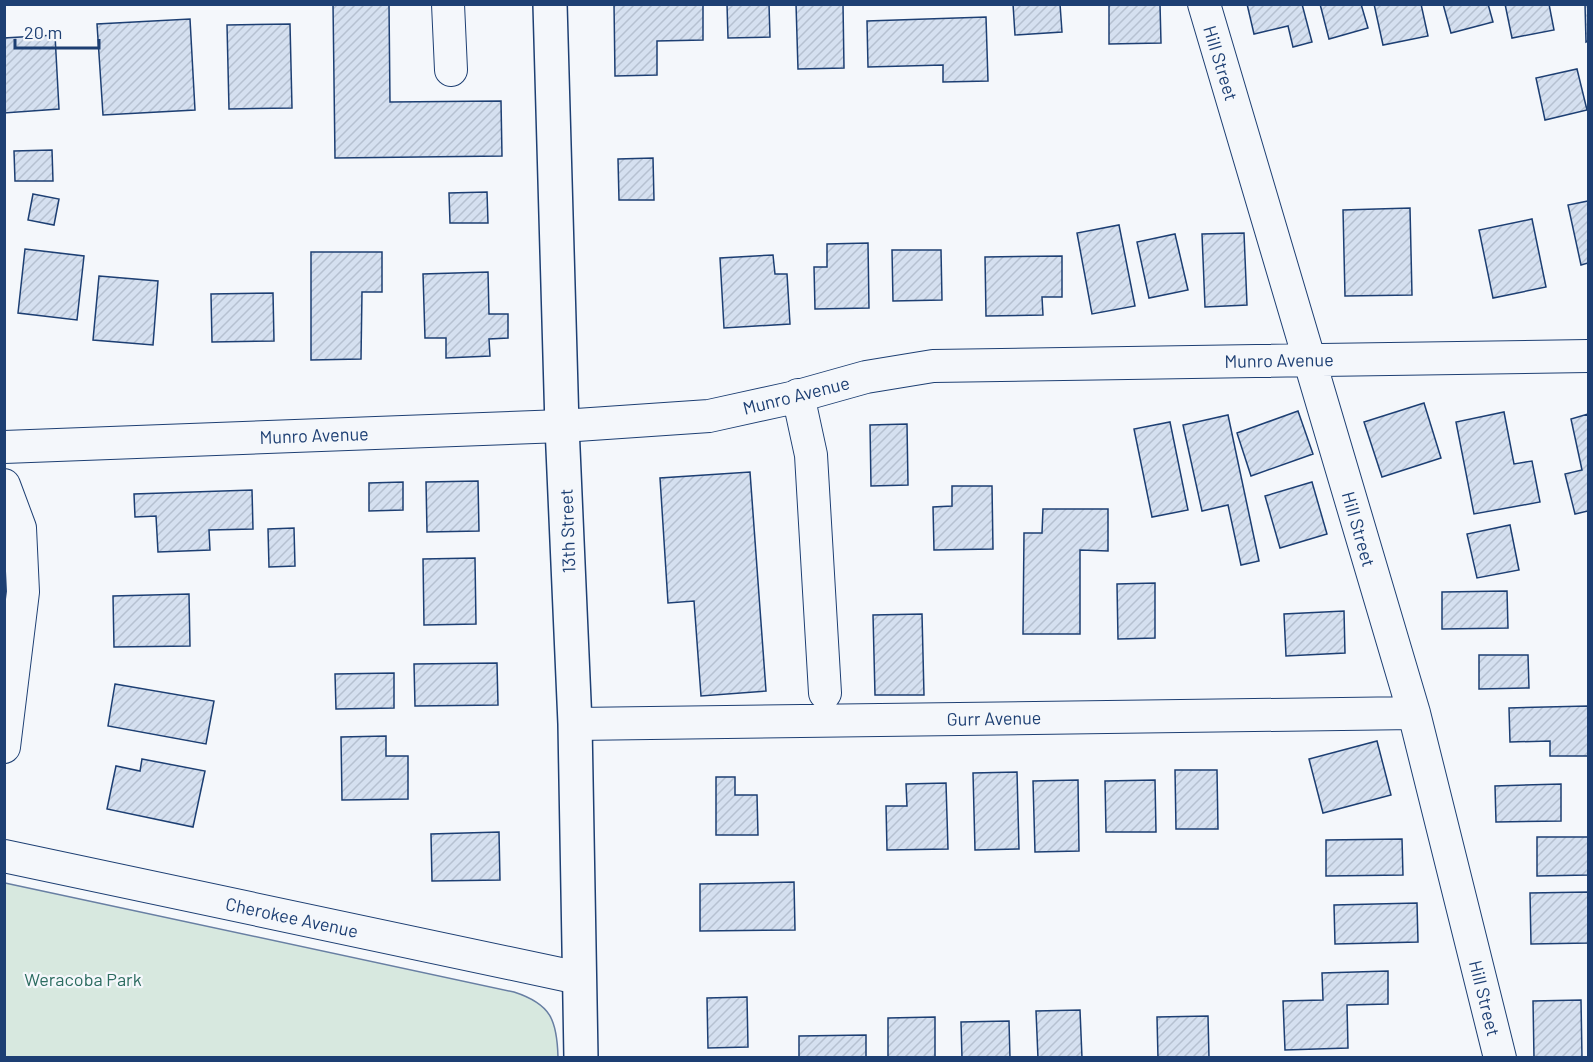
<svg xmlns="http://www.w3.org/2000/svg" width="1593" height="1062" font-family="Barlow,sans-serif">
<defs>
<pattern id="building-hatch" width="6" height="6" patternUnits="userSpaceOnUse" patternTransform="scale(1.5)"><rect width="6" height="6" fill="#d5e0f0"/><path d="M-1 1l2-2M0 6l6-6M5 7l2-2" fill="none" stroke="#b6c1d1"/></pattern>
</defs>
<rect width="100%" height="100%" fill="#f4f7fb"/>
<path fill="#d7e8df" stroke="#687fa3" stroke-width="1.5" d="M5 883 514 992C551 1004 557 1020 558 1057H5Z"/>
<path fill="url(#building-hatch)" stroke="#1d3f73" stroke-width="1.5" d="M333 4H389L390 102 501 101 502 156 335 158Z
M614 4H703V40L657 41V75L615 76Z
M727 4H769L770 37 728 38Z
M796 4H843L844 68 798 69Z
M1013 4H1060L1062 32 1015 35Z
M1109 4H1160L1161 43 1109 44Z
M1247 4H1302L1312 42 1293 47 1288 26 1254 34Z
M1320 4H1361L1368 28 1329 39Z
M1374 4H1421L1428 36 1383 45Z
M1443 4H1488L1493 22 1451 33Z
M1505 4H1549L1554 30 1512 38Z
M1585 4H1588V41L1586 42Z
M986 17 988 81 943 82V65L868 67 867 21Z
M190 19 195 110 103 115 97 24Z
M290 24 292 108 229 109 227 25Z
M55 35 59 109 4 113V38Z
M1577 69 1587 110 1545 120 1536 78Z
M52 150 53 181H15L14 151Z
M653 158 654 200H619L618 159Z
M487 192 488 223H450L449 193Z
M33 194 59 199 54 225 28 220Z
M1588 201V263L1581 265 1568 205Z
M1410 208 1412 295 1345 296 1343 210Z
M1532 219 1546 287 1493 298 1479 230Z
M1119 225 1135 306 1092 314 1077 233Z
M1244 233 1247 305 1205 307 1202 234Z
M1175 234 1188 290 1149 298 1137 242Z
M868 243 869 308 815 309 814 267H827V244Z
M25 249 84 256 77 320 18 313Z
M892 250H941L942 300 893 301Z
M311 252H382V292H362L361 359 311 360Z
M773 255 775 274H787L790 324 724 328 720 258Z
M1062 256V297H1042L1043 315 986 316 985 257Z
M488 272 489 314H508V338L489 339 490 356 446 358V338H425L423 274Z
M99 276 158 281 153 345 93 340Z
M273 293 274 341 212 342 211 294Z
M1424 403 1441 458 1382 477 1364 422Z
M1298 411 1313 454 1251 476 1237 433Z
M1504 412 1514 464 1532 461 1540 502 1474 514 1456 422Z
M1588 414V511L1575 514 1565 474 1582 470 1571 419Z
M1228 415 1259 561 1241 565 1228 505 1202 511 1183 425Z
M1170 422 1188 510 1152 517 1134 429Z
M907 424 908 485 871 486 870 425Z
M750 472 766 691 701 696 694 601 668 603 660 478Z
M478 481 479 531 427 532 426 482Z
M403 482V510L369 511V483Z
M1312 482 1327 534 1280 548 1265 496Z
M952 486H992L993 549 934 550 933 507 952 506Z
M252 490 253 529 209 530 210 550 158 552 156 516 135 517 134 494Z
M1043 509H1108V551L1080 550V634H1023L1024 533H1042Z
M1510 525 1519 570 1477 578 1467 534Z
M294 528 295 566 269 567 268 529Z
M475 558 476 624 424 625 423 559Z
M1155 583V638L1118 639 1117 584Z
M1507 591 1508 628 1442 629V592Z
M189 594 190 646 114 647 113 596Z
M1344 611 1345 653 1286 656 1284 614Z
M922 614 924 695H875L873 615Z
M1479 655H1528L1529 688 1479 689Z
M497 663 498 705 415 706 414 664Z
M394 673V708L336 709 335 674Z
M115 684 214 701 206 744 108 726Z
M1588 706V756H1550V741L1510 742 1509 708Z
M386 736V756H408V799L342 800 341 737Z
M1377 741 1391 795 1323 813 1309 759Z
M142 759 205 771 193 827 107 809 116 766 140 771Z
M1175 770H1217L1218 829H1176Z
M1017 772 1019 849 975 850 973 773Z
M716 777H735V795H757L758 835H716Z
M1078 780 1079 851 1035 852 1033 781Z
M1155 780 1156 832H1106L1105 781Z
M946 783 948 849 887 850 886 806H907L906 784Z
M1561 784V821L1496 822 1495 786Z
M499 832 500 880 432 881 431 834Z
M1537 837H1588V875L1537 876Z
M1402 839 1403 875 1326 876V840Z
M794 882 795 930 700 931V884Z
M1588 892V943L1531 944 1530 893Z
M1417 903 1418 942 1335 944 1334 905Z
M1388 971V1004L1347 1005 1348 1048 1285 1050 1283 1001 1323 1000 1322 973Z
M747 997 748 1047 708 1048 707 998Z
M1581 1000 1582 1058H1534L1533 1001Z
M1080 1010 1082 1058H1038L1036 1011Z
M1208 1016 1209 1058H1158L1157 1017Z
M935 1017V1058H888V1018Z
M1009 1021 1010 1058H962L961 1022Z
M866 1035V1058H799V1036Z"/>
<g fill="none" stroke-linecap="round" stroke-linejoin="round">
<defs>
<path id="minor" d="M448 4 451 70
M1204 4 1414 713 1500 1058
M798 395 811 455 825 693
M4 447 562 426 709 416 791 398 866 377 933 366 1588 356
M4 485 20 528 23 592 4 747
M575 724 1414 713
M4 856 579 978"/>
<path id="major" d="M550 4 562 426 575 724 581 1058"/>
</defs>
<use href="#minor" stroke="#1d3f73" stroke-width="34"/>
<use href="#major" stroke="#1d3f73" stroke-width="36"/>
<use href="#minor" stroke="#f4f7fb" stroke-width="32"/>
<use href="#major" stroke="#f4f7fb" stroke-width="33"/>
</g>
<g text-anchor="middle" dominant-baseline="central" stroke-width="4.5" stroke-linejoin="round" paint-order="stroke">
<g font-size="18" fill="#1d3f73" stroke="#f4f7fb">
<text transform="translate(1221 63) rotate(73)">Hill Street</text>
<text transform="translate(1279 360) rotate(-1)">Munro Avenue</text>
<text transform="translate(796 395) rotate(-14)">Munro Avenue</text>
<text transform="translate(314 435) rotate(-2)">Munro Avenue</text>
<text transform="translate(1359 529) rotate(74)">Hill Street</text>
<text transform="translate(567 531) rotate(-92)">13th Street</text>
<text transform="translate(994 718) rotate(-1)">Gurr Avenue</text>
<text transform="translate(292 917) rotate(12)">Cherokee Avenue</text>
<text transform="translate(1485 998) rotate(76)">Hill Street</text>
</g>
<g font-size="18" fill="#2c6c60" stroke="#f4f7fb">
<text x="83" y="979">Weracoba Park</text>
</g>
</g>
<rect width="1593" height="1062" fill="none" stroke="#1d3f73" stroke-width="12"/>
<path d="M15 39v9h84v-9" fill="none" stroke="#1d3f73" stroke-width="3"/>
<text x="24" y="39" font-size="18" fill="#1d3f73" stroke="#f4f7fb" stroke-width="4.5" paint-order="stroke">20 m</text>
</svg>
